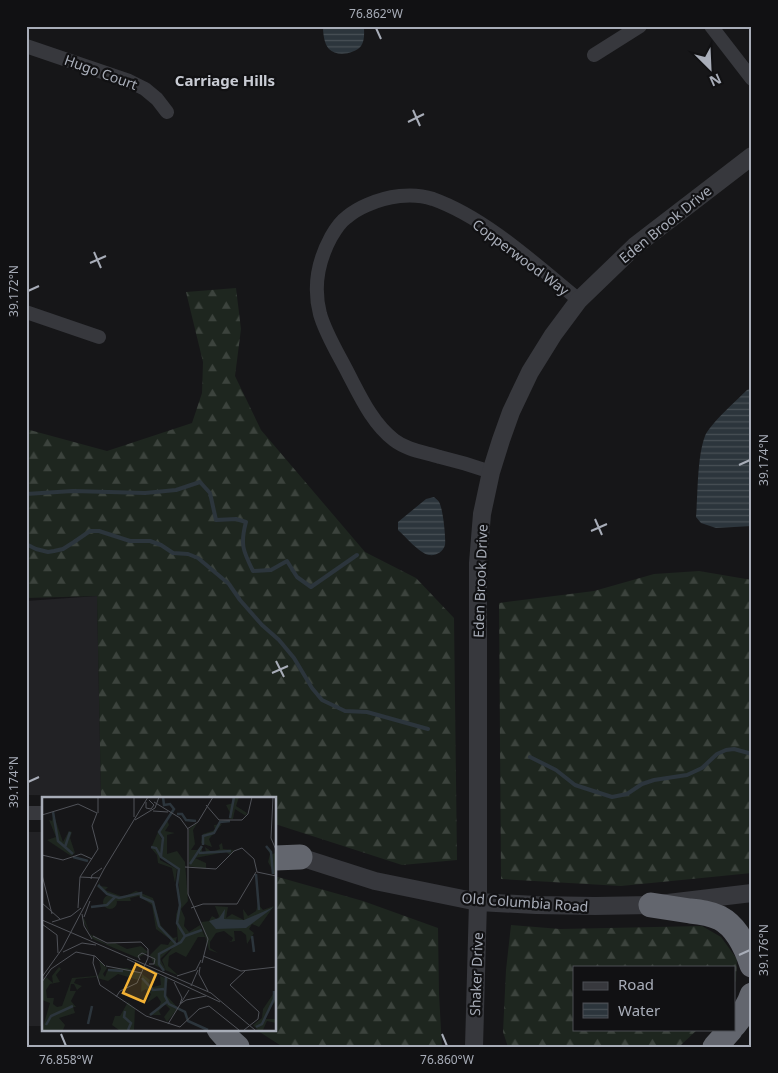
<svg xmlns="http://www.w3.org/2000/svg" width="778" height="1073" font-family="'Noto Sans',sans-serif">
<defs>
<pattern id="forest-firs" width="22" height="20" patternUnits="userSpaceOnUse" patternTransform="scale(1.25)"><rect width="22" height="20" fill="#1e261f"/><path d="M5 1l3.5 6h-7zM16 11l3.5 6h-7z" fill="#3c433d"/></pattern>
<pattern id="water-rules" width="6" height="5" patternUnits="userSpaceOnUse" patternTransform="scale(1.25)"><rect width="6" height="5" fill="#2c353c"/><path d="M0 2.5h6" fill="none" stroke="#485056"/></pattern>
</defs>
<rect width="100%" height="100%" fill="#161618"/>
<path fill="#222225" d="M97 596 101 796 26 795V601Z
M26 832H44V1026H26Z"/>
<path fill="url(#forest-firs)" d="M236 288 241 329 235 376 261 430 365 552 416 578 454 618 457 860 402 865 275 824V798H118L101 796 97 596 26 598V429L107 451 192 423 202 393 203 362 186 292Z
M699 571 752 580V873L621 886 501 879 499 603 594 591 654 574Z
M275 877H278L363 901 438 928 439 994 442 1047H283L255 1029H275Z
M511 925 560 929 702 926 721 937 737 959 736 981 734 984V967H574V1029H698L681 1045 674 1047H508L503 1032 506 970Z"/>
<path fill="url(#water-rules)" d="M323 26H364C364 33 365 40 361 46 355 54 336 57 329 49 324 44 323 33 323 26Z
M752 388V526L716 528 701 523 696 517C698 494 697 457 705 436 710 424 737 400 747 390Z
M434 497C435 498 439 501 439 502 443 508 446 538 445 545 443 552 436 556 429 555 419 553 406 537 398 530V522L426 499Z"/>
<g fill="none" stroke-linecap="round" stroke-linejoin="round">
<path stroke="#2c353c" stroke-width="4" d="M26 494 73 491 145 493 176 490 200 482 210 493 216 520 236 519 246 522C240 544 243 551 253 571L271 570 287 561 297 577 311 587 357 555
M26 544 36 549 48 552 54 551 63 549 74 542 90 531H99L130 541H150L161 545 173 553 188 554 198 558 229 584 240 600 262 625 279 640 294 658 312 688 322 700 345 711 367 712 428 729
M530 757 556 770 575 785 612 797 627 794 642 784 654 780 687 775 702 768 717 754 726 750 734 749 752 754"/>
<path stroke="#37383d" stroke-width="14" d="M711 26 752 79
M26 46 129 81 145 89 157 99 167 112
M594 55 640 26
M26 312 99 337
M491 472C474 466 457 461 440 457 424 452 407 450 394 440 373 424 361 398 349 375 339 355 326 335 320 314 313 287 318 261 331 237 335 230 340 222 347 217 353 212 360 208 367 205 387 196 412 192 433 199 486 218 536 265 579 300
M26 813H44"/>
<path stroke="#37383d" stroke-width="18" d="M300 857 375 881 478 902 536 905 595 906 651 905 752 893
M474 1047 478 902V563L482 514 491 472 501 440 511 412 530 372 553 335 579 300 635 246 752 156"/>
<path stroke="#63666e" stroke-width="25" d="M275 858 300 857
M651 905C664 907 677 909 690 911 700 912 710 913 720 918 737 927 746 947 752 965
M734 1025C741 1016 749 1006 752 995
M219 1029 227 1038 237 1047
M715 1047 731 1029"/>
</g>
<path fill="none" stroke="#a8adb8" stroke-width="2" d="M376 28 381 39M413 110 420 126M408 122 424 114M94 252 101 268M90 263 106 256M28 291 39 286M739 465 750 460M595 519 602 535M591 531 607 524M276 661 284 677M272 673 288 666M28 782 39 777M739 955 750 950M61 1034 66 1046M442 1034 447 1046"/>
<g text-anchor="middle" dominant-baseline="central" stroke-width="4.5" stroke-linejoin="round" paint-order="stroke">
<g font-size="14" fill="#a8adb8" stroke="#111113">
<text transform="translate(101 72) rotate(20)">Hugo Court</text>
<text transform="translate(665 224) rotate(-39)">Eden Brook Drive</text>
<text transform="translate(521 257) rotate(37)">Copperwood Way</text>
<text transform="translate(480 581) rotate(-88)">Eden Brook Drive</text>
<text transform="translate(525 902) rotate(4)">Old Columbia Road</text>
<text transform="translate(476 974) rotate(-88)">Shaker Drive</text>
</g>
<g font-size="15" font-weight="bold" fill="#c9ccd4" stroke="#111113">
<text x="225" y="80">Carriage Hills</text>
</g>
</g>
<g transform="translate(42 797)">
<rect width="234" height="234" fill="#161618"/>
<path d="M190 0H197L194 9 205 16 204 19 193 12 191 22H187L189 18 184 8 192 6ZM11 16 21 45 27 34 30 35 28 41 33 56 29 59 5 43 14 40 7 23 10 24ZM125 23 127 28 123 34 133 36 125 38V57L135 54 143 65 146 104 139 112 143 121 142 129 147 135 158 128 163 140H156L144 160 134 155 127 159 126 169 137 179 112 168 108 158 119 147 126 148 129 143 114 132 110 108 97 99 88 101 89 104H74V101L55 90 58 85V89L66 90 63 93 81 100 94 94 111 101 119 129 131 141 135 140 133 148 118 162 124 173 120 163 136 145 134 118 138 106 136 71 120 61 122 41 118 35ZM156 25 151 33 153 47 149 53H155L160 49V55L164 56 163 50 170 55 178 52 177 48 180 46 181 52 192 53 188 58 184 55 153 61 164 66V72L147 69V32ZM180 27 167 42 170 50 159 46 161 37 173 33 172 28ZM116 35 120 43 118 63 135 72 133 86 130 71 116 66 115 58 109 51ZM223 48 230 57 234 56 233 78 226 65 228 57ZM42 121 48 137 64 147 73 146 85 152 99 149 106 155 96 161 53 143 50 141 41 123ZM57 163 65 171 61 177 63 180 66 172 85 171 99 176 96 183 76 177 66 184 55 181 59 172ZM100 177 108 183 106 188 111 190 119 188 118 179 126 182 123 197 136 211 125 225 122 220 128 212 123 207 117 214 119 218H106L115 214 119 205 115 199 105 206 109 197 104 192 99 195ZM234 193 233 205 225 214 224 222H234V226L225 224 221 233H216L211 228 220 221 221 212Z" fill="#1e261f"/>
<path d="M61 105a7 7 0 1 1 14 0a7 7 0 1 1-14 0ZM216 107 221 113 232 109 217 130 210 127 207 132 212 136 205 147 204 138 199 134H192L193 144 188 145 187 143 189 145 191 141 182 134 174 136 168 145V151L176 156 167 153 159 125 167 124 170 119 175 122 177 119 173 109 186 110 184 121 190 117 202 123 201 112 206 119 214 114ZM17 170 19 172 14 178 18 185 8 187 4 193 5 201H12L11 207 15 210 20 209 30 181 54 179V180L34 182 32 186 40 189 35 193 32 187H29L28 194H34L29 204 34 210H31L33 216 17 221 23 228 21 233H0L8 206 0 203V186L4 180 11 186 10 179ZM86 205 93 212 92 233H77L70 228 73 219H78Z" fill="#1e261f"/>
<path d="M232 110 204 131 174 132 167 124 177 121 183 112 182 122 202 123Z" fill="#2c353c"/>
<path fill="none" stroke="#2c353c" stroke-width="2.5" d="M121 0 122 8 128 7 132 12 117 35 121 41 119 60 137 72 135 88 138 108 135 126 143 139 139 145 117 157V167L122 174M11 15 16 44 31 57M135 17H140L144 23 154 24M188 21 192 0M161 48V39L172 36 178 25 188 24M224 49 229 55 231 77M23 50 28 35M109 50 114 51 119 60M157 56 189 54M31 60 46 64M148 67 160 49M214 77 217 113M56 88 65 97 77 101 99 96V100L111 105 117 129 134 147M49 110 65 108 73 100M143 139 160 133M210 139 212 155M66 173 81 174M124 180 123 199 127 207 143 215 146 224 166 233M100 181 111 193 122 192M83 214 82 220 89 226 86 233M108 218 126 204M46 227 50 209M4 228 9 219 31 209M214 230 220 227 232 202V194"/>
<path fill="none" stroke="#505258" stroke-width="1" d="M92 0V20M231 0 229 41 234 53M104 5V11L109 12 112 8 107 3M112 5 138 21 146 32V97L166 142 160 166M164 8 177 23H200L206 17 210 0M111 14 126 15M56 16V0M0 18 36 7 55 16M93 23 113 11 117 0M145 32 156 25 171 0M0 58 21 63 39 57 50 62M143 70 174 72 192 54 200 51 212 62 215 75M215 75 234 79M0 78 10 117M38 80 57 81M49 82 50 78 60 71M0 106 18 122M36 111 38 80 56 52 50 29 55 16M149 111 161 107H195L214 75M40 117 42 129 50 142M42 120 48 104M0 123 169 196 213 233M10 125 29 119 39 111M0 127 15 138 16 156M51 139 65 146 99 145 106 152V161L95 186 78 194 74 200M21 155 40 146 54 148M52 159 51 166 58 188 104 219 138 230 157 212 167 209 197 233M161 159 199 174 234 170M85 162 178 205M98 163 96 159 100 156 113 162 112 167H107M64 169 100 176M158 170 157 177 166 194M135 179 154 173 159 163M0 180 20 152 62 72 106 0M0 185 9 172 34 155 53 159 63 169M132 185 140 201 138 207M149 189 156 173M138 207 144 203 164 199M126 227 147 193M202 233 216 222 217 215 188 188 204 173"/>
<path fill="#f2b134" fill-opacity="0.15" stroke="#f2b134" stroke-width="2.5" d="M94 167 114 177 102 205 81 196Z"/>
<rect width="234" height="234" fill="none" stroke="#a8adb8" stroke-width="2.5"/>
</g>
<rect width="778" height="1073" fill="none" stroke="#111113" stroke-width="55"/>
<rect x="573" y="966" width="162" height="65" fill="#111113" stroke="#4d4f55"/>
<rect x="583" y="982" width="25" height="8" fill="#37383d" stroke="#4d4f55"/>
<text x="618" y="990" font-size="15" fill="#a8adb8">Road</text>
<rect x="583" y="1003" width="25" height="15" fill="url(#water-rules)" stroke="#4d4f55"/>
<text x="618" y="1016" font-size="15" fill="#a8adb8">Water</text>
<g transform="translate(710 68) rotate(156)" stroke="#111113" stroke-width="4" paint-order="stroke">
<path d="M0-4L9 19L0 12L-9 19Z" fill="#a8adb8"/>
<text y="-8" font-size="14" font-weight="bold" text-anchor="middle" fill="#a8adb8">N</text>
</g>
<rect x="28" y="28" width="722" height="1018" fill="none" stroke="#a8adb8" stroke-width="2"/>
<g font-size="12" text-anchor="middle" fill="#a8adb8">
<text x="376" y="18">76.862°W</text>
<text transform="translate(14 291) rotate(-90)" y="4">39.172°N</text>
<text transform="translate(764 460) rotate(-90)" y="4">39.174°N</text>
<text transform="translate(14 782) rotate(-90)" y="4">39.174°N</text>
<text transform="translate(764 950) rotate(-90)" y="4">39.176°N</text>
<text x="66" y="1064">76.858°W</text>
<text x="447" y="1064">76.860°W</text>
</g>
</svg>
